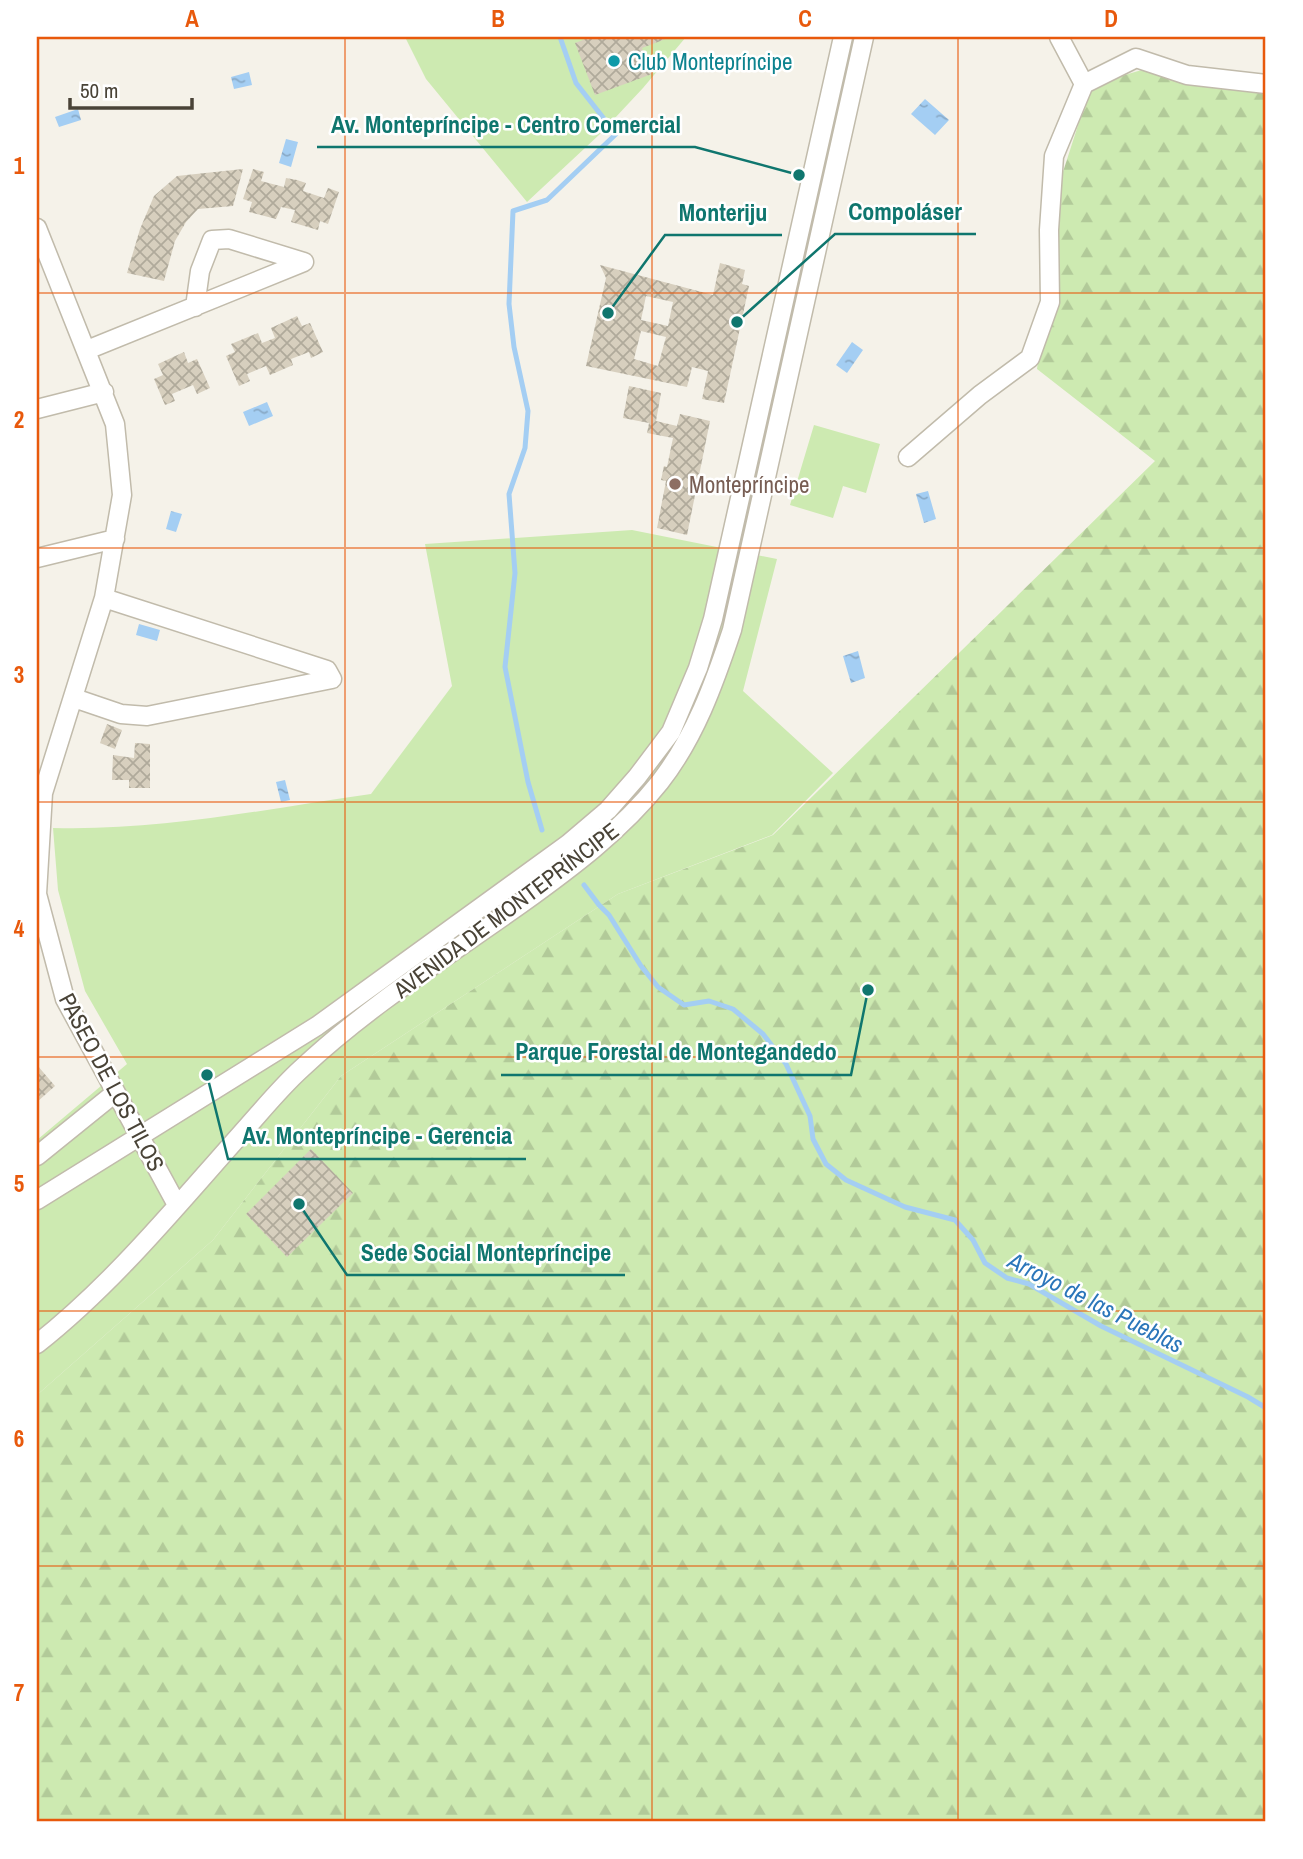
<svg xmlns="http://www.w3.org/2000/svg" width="1303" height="1859" font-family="'Archivo Narrow',sans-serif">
<defs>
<pattern id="forest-firs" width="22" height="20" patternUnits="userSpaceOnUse" patternTransform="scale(1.75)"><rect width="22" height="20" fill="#cdeab1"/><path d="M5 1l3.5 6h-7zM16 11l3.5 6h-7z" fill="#b2ca99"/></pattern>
<pattern id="water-ripples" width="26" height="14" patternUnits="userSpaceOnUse" patternTransform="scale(1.75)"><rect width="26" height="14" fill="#a4cef3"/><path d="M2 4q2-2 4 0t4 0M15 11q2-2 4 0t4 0" fill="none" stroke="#88a9c6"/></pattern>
<pattern id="building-cross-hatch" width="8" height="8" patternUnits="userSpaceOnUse" patternTransform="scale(1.75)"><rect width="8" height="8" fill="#d7cfbe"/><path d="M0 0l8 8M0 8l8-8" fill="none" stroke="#b0aa9b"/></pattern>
</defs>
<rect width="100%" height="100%" fill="#f5f2e9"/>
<path fill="#cdeab1" d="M405 37H686L643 88 600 134 527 202 426 79Z
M814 425 880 444 866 493 843 486 833 518 790 505Z
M632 530 777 559 743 691 833 773 772 835 618 894 341 1076 213 1240 37 1395V1140L127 1064 85 991 58 890 53 828C160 831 266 809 371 794L452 686 425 544Z"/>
<path fill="url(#forest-firs)" d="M1145 69 1266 90V1822H37V1395L213 1240 341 1076 618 894 773 835 1155 461 1037 369 1061 178 1091 85Z"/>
<path fill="url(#water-ripples)" d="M249 72 252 85 234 89 231 77Z
M925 99 949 120 935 135 911 114Z
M78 109 81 120 59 127 55 117Z
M286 139 298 142 291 167 279 163Z
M852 342 863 350 847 373 836 365Z
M267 402 273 416 249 426 243 412Z
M928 491 936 519 924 523 916 494Z
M171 511 182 514 176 532 166 529Z
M139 624 160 630 157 641 136 635Z
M858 651 865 678 851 683 843 656Z
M285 780 290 800 281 802 276 782Z"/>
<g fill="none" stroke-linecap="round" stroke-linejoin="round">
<path stroke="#a4cef3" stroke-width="5" d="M542 830 528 782 505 667 515 573 509 494 525 448 528 411 514 347 509 304 513 211 547 200 616 134 576 83 560 37
M584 885 599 905 609 915 641 966 658 987 684 1005 709 1001 733 1009 763 1034 786 1064 810 1116 813 1139 826 1164 846 1180 905 1207 955 1220 973 1240 985 1263 1007 1278 1029 1284 1101 1326 1248 1397 1266 1408"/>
</g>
<path fill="url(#building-cross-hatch)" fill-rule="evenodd" d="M591 37H671L642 48 652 74 595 95 575 43Z
M243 169 233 206 198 209 186 222 175 241 164 281 127 273 140 229 154 196 177 176Z
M253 169 264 172 261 181 284 187 286 178 297 180 306 183 303 191 324 198 328 188 339 192 328 224 320 221 318 230 291 222 295 210 281 207 276 219 249 212 252 202 243 199Z
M720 263 745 270 742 284 749 286 724 403 702 399 708 371 692 367 687 387 586 366 606 278 600 265 713 295ZM646 296 673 302 668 326 641 320ZM641 331 666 337 658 366 634 359Z
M297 316 302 326 310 323 323 352 311 358 309 352 291 359 293 365 270 375 266 366 247 374 250 381 239 386 226 356 235 352 231 344 258 333 262 343 275 338 271 328Z
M184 352 188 363 197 359 210 388 197 394 193 385 172 394 175 401 165 405 154 379 163 375 158 364Z
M629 386 661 393 656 421 677 426 680 414 710 421 687 535 657 528 666 481 661 480 664 466 667 467 673 438 647 433 649 423 623 418Z
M107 724 122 730 115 749 100 743Z
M135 743 150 744V788H129V780H112L113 755 134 758Z
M37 1065 55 1086 37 1102Z
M311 1149 353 1193 287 1257 246 1214Z"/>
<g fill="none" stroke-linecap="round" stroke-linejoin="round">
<defs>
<path id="minor" d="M1059 37 1084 84
M37 228 115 424 122 495 104 598 43 793 37 894 65 999 177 1205
M87 350 304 262 229 239 212 240 200 271 195 307
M37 409 104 392
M908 457 980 395 1030 358 1050 302 1049 230 1054 156 1084 84 1136 58 1187 75 1266 84
M37 558 115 539
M74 698 121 714 147 716 332 679 327 670 104 598
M37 1156 115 1093
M37 1200 317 1026 568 844 608 810 637 777 671 732 698 668 713 619 843 37
M37 1344C113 1284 175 1208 240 1135 260 1113 279 1089 301 1069 367 1007 446 957 521 904 571 868 621 831 660 782 695 737 714 684 732 630L864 37"/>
</defs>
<use href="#minor" stroke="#c1bbab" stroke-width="21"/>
<use href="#minor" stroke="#fff" stroke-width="18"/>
</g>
<path fill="none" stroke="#e8590c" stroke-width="2" stroke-opacity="0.55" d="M345 37V1822M652 37V1822M958 37V1822M37 293H1266M37 548H1266M37 802H1266M37 1057H1266M37 1311H1266M37 1566H1266"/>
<circle fill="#0f9aa8" stroke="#fff" stroke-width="2.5" cx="614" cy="61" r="7"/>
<circle fill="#8d6e63" stroke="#fff" stroke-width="2.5" cx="675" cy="484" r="7"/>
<g text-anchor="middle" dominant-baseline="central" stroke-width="5" stroke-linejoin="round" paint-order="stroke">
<g font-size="23" fill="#0d838f" stroke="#fff" text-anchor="start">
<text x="628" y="61">Club Montepríncipe</text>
</g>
<g font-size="23" fill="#785e54" stroke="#fff" text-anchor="start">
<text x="689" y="484">Montepríncipe</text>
</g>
<g font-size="23" fill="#494337" stroke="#fff">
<text transform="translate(506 910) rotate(-37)">AVENIDA DE MONTEPRÍNCIPE</text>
<text transform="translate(112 1082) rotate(62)">PASEO DE LOS TILOS</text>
</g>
<g font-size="24" font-style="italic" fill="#2b76ba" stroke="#fff">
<text transform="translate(1096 1302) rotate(27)">Arroyo de las Pueblas</text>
</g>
</g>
<path fill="none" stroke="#0f766e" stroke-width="2.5" d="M799 175L695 147H317M737 322L835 234H976M608 313L665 235H782M868 990L851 1075H501M207 1075L228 1159H526M299 1204L347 1275H625"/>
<g fill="#0f766e" stroke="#fff" stroke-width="2.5">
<circle cx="799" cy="175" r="7"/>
<circle cx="737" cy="322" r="7"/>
<circle cx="608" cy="313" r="7"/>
<circle cx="868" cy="990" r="7"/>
<circle cx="207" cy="1075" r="7"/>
<circle cx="299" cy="1204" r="7"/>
</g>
<g font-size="24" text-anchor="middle" font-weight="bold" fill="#0f766e" stroke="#fff" stroke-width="5" stroke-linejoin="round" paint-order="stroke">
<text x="506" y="133">Av. Montepríncipe - Centro Comercial</text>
<text x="905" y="220">Compoláser</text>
<text x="723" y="221">Monteriju</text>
<text x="676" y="1060">Parque Forestal de Montegandedo</text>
<text x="377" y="1144">Av. Montepríncipe - Gerencia</text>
<text x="486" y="1261">Sede Social Montepríncipe</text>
</g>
<rect width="1303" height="1859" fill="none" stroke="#ffffff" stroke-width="77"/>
<path d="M70 98v10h122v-10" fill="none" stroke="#494337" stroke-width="3.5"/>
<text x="80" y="98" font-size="21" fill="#494337" stroke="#ffffff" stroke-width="5" paint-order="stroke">50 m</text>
<rect x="38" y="38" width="1226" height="1782" fill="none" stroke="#e8590c" stroke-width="2.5"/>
<g font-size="23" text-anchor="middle" font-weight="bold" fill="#e8590c">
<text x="192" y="27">A</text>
<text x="498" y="27">B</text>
<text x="805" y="27">C</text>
<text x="1111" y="27">D</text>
<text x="19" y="174">1</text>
<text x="19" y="428">2</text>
<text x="19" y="683">3</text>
<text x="19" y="937">4</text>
<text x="19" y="1192">5</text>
<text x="19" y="1447">6</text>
<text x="19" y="1701">7</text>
</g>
</svg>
